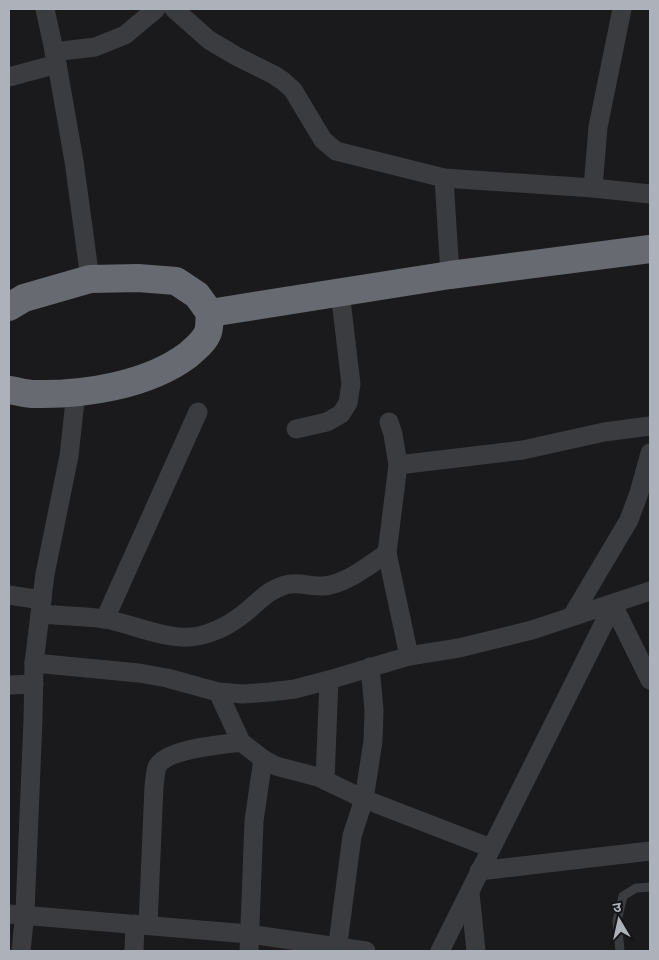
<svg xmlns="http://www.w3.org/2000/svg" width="659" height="960" viewBox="0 0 659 960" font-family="Helvetica,'Noto Sans Devanagari',sans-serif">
<rect width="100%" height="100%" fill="#1a1a1c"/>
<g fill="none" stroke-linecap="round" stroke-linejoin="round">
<!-- lane -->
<polyline stroke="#3b3c40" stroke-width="9" points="620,951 617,921 623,896 636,888 650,887"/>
<!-- street -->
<g stroke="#3b3c40" stroke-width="19">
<polyline points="174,9 209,40 236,56 274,75 283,81 293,90 323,140 336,151 444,178 593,188 650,194"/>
<polyline points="54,52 95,47 125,35 156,9"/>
<polyline points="57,64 74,161 90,279"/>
<polyline points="9,77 57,64 45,9"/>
<polyline points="444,178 450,275"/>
<polyline points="593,188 598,127 622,9"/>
<polyline points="389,422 393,434 398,465 387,553 409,656"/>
<polyline points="296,429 327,422 341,414 348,403 351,384 340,292"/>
<polyline points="398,465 523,450 604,432 650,426"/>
<polyline points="9,595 42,600"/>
<polyline points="613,605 650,680"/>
<path d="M40,614C61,616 83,616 105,619C138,625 175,646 209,633C221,629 232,623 242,615C260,602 262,593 285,585C298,581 310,587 323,586C344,585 370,565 387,553"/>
<polyline points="572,616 629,520 639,493 650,453"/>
<polyline points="105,619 198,412"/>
<polyline points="34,663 139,673 167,678 218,692 243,694 270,692 295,689 329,680 409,656 459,648 532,630 650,591"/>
<polyline points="9,685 34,684"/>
<polyline points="218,692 241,742 263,759 276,766 318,777 364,799 491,848"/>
<polyline points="325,780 329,680"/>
<polyline points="479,871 650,851"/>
<polyline points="470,893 476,951"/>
<polyline points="9,914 249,934 366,951"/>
<path d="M148,925L154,786C155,781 155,773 157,767C166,748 221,745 241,742"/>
<polyline points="21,951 25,912 33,720 34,663 45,574 69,456 76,392"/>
<polyline points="134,951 135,924"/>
<polyline points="249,951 254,821 263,759"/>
<polyline points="337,951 352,836 364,799 373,741 374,710 370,667"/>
<polyline points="440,951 613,605"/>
</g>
<!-- highway -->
<g stroke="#676b71" stroke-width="28">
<path d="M9,307L24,298L90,279L138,278L176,281L197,295L210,313C209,319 210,326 208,332C205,341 195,349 188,355C148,385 85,395 35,394C26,394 17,391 9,390"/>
<polyline points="210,313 450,275 650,249"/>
</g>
</g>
<!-- border -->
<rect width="659" height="960" fill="none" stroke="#adb2ba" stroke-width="20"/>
<!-- north arrow -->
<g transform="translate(619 920) rotate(351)" stroke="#151517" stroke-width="4" paint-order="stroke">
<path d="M0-4L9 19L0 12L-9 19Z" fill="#adb2ba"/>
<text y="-8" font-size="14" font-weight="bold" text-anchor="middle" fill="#adb2ba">उ</text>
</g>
</svg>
